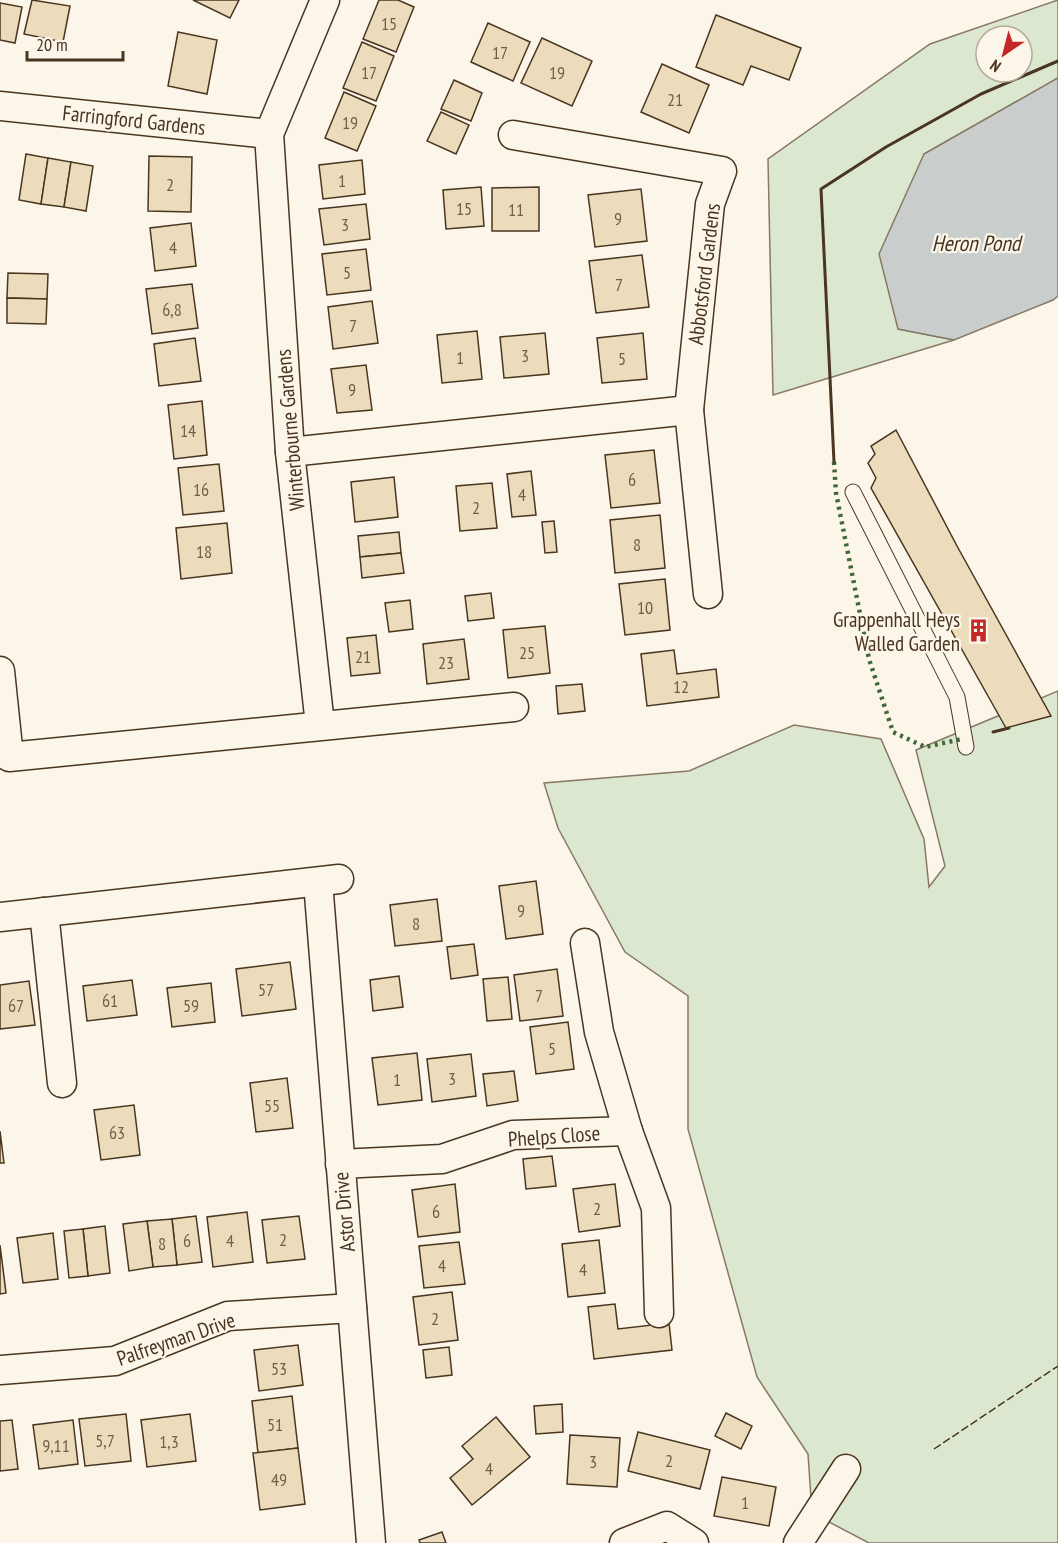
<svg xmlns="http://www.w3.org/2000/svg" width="1058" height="1543" viewBox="0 0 1058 1543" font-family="'PT Sans Narrow',sans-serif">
<rect width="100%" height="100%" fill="#fbf6e9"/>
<!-- green -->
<g fill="#dce7d0" stroke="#887966" stroke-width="1.5" fill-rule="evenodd">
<path d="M1058,0V78L924,154L898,329L954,340L773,395L768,159L930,44ZM986,36H1022V72H986Z"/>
<polygon points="1058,691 1058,1543 869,1543 812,1513 808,1454 757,1377 688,1129 688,996 625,952 558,828 544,783 689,771 794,725 881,739 924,839 929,887 945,866 916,750"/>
</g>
<!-- water -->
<polygon fill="#c9cecd" stroke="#887966" stroke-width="1.5" points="1058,78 1058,296 1053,300 954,340 898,329 879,254 924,154"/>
<!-- building -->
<g fill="#ecdcbc" stroke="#4a3520" stroke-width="1.5">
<polygon points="32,0 70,6 63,42 24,34"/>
<polygon points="193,0 239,0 230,18"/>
<polygon points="379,0 398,0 414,7 396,52 363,39"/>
<polygon points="0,3 22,7 15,43 0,40"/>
<polygon points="716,15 801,48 789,80 751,66 743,85 696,67"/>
<polygon points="488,23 530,42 513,81 471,62"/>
<polygon points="178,32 217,40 207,94 168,86"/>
<polygon points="542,38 592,61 572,106 521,83"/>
<polygon points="362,42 394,56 376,101 343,88"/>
<polygon points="662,64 709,85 689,133 641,112"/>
<polygon points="454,80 482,93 471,121 441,109"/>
<polygon points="344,92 376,106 357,151 325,138"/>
<polygon points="441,112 469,125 456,154 427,141"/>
<polygon points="26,154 48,158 41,204 19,200"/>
<polygon points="149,156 192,157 191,212 148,211"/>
<polygon points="48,158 71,162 64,207 41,204"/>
<polygon points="362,160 365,194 323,199 319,165"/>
<polygon points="71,162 93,166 86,211 64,207"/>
<polygon points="481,187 484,226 446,229 443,190"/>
<polygon points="539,187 539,231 492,231 492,188"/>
<polygon points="641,189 647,241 595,247 588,195"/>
<polygon points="366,204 370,239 324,245 319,209"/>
<polygon points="191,223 196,266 155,271 150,228"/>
<polygon points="366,249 371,290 327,295 322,254"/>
<polygon points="642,255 649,307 596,313 589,261"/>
<polygon points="8,273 48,274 47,299 7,298"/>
<polygon points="192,284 198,328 152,334 146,289"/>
<polygon points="7,298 47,299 46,324 7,323"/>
<polygon points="372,301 378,343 333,349 328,307"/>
<polygon points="477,331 482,379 442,383 437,335"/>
<polygon points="545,333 549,374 504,378 500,337"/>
<polygon points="643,333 647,379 602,383 597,338"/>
<polygon points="195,338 201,381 159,386 154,344"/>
<polygon points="366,365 372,410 337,413 331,369"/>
<polygon points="202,401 207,455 174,459 168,405"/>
<polygon points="896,430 957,546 1051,716 1006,728 871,488 876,478 868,463 875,454 871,446"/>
<polygon points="654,450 660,503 611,508 605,455"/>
<polygon points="219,464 224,511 183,515 178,468"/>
<polygon points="531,471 536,515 512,517 507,474"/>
<polygon points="394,477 398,517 355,522 351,482"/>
<polygon points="492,483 497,528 460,531 456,486"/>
<polygon points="660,515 665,568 615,573 610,520"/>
<polygon points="554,521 557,552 545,553 542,522"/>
<polygon points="227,523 232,573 181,579 176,528"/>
<polygon points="399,532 401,553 360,557 358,536"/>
<polygon points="401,553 404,573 362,578 360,557"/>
<polygon points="665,579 670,630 625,635 619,584"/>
<polygon points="491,593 494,618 468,621 465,596"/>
<polygon points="410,600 413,629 389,632 385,603"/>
<polygon points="545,626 550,673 508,678 503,630"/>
<polygon points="376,635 380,673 351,676 347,638"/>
<polygon points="464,639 469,679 427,684 423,644"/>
<polygon points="674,650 677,674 716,669 719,697 647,706 641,654"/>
<polygon points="582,684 585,711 558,714 556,686"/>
<polygon points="536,881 543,934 506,939 499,886"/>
<polygon points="437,899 442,941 395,946 390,905"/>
<polygon points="474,944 478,975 451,979 447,947"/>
<polygon points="290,962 296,1009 242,1016 236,969"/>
<polygon points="557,969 563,1016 520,1021 514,975"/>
<polygon points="399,976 403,1007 373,1011 370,980"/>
<polygon points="508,977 512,1019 487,1021 483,979"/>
<polygon points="132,980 137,1015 87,1021 83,986"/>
<polygon points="29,981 35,1025 0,1029 0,985"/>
<polygon points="211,983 215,1022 172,1027 167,988"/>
<polygon points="568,1022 574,1069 536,1074 530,1027"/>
<polygon points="417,1053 422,1100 378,1105 372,1058"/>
<polygon points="471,1054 476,1096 432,1102 427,1059"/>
<polygon points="514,1071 518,1101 487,1106 483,1074"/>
<polygon points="287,1078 293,1128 256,1132 250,1083"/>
<polygon points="134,1105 140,1155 101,1160 94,1110"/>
<polygon points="0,1131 4,1163 0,1163"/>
<polygon points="552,1156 556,1186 526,1189 523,1159"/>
<polygon points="455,1184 460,1232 418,1237 412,1190"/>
<polygon points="615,1184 620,1226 579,1232 573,1189"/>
<polygon points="247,1212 253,1262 213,1267 207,1217"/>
<polygon points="196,1216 202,1262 177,1265 172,1219"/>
<polygon points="299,1216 305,1259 267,1263 262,1220"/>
<polygon points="172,1219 177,1265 153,1267 147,1221"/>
<polygon points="147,1221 153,1267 129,1271 123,1224"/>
<polygon points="105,1226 110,1273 88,1276 83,1229"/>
<polygon points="83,1229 88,1276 69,1278 64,1231"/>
<polygon points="53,1233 58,1279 23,1283 17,1238"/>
<polygon points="599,1240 605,1293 568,1297 562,1244"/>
<polygon points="459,1242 465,1284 424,1288 419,1246"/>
<polygon points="0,1245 6,1293 0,1294"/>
<polygon points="452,1292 458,1340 419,1345 413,1297"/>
<polygon points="615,1304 618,1329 669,1323 672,1350 594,1359 588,1307"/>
<polygon points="298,1345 303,1385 259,1391 254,1350"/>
<polygon points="449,1347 452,1375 426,1378 423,1350"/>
<polygon points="292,1396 298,1448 258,1453 252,1401"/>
<polygon points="562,1404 563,1432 536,1434 534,1406"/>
<polygon points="726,1413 752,1426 741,1449 715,1436"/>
<polygon points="126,1414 131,1461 85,1466 79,1419"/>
<polygon points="190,1414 196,1461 147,1467 141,1420"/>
<polygon points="496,1417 530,1457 472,1505 450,1478 473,1459 462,1446"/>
<polygon points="12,1420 18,1469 0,1471 0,1421"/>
<polygon points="73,1420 78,1464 39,1469 33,1425"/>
<polygon points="638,1432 710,1450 700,1489 628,1471"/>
<polygon points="570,1435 620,1438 617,1487 567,1484"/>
<polygon points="298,1448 305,1504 260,1510 253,1453"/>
<polygon points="722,1477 776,1487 769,1526 714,1516"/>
<polygon points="442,1532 446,1543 420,1543 419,1540"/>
</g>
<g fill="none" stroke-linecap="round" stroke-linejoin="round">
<defs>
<polyline id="lane" points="853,492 957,697 966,747"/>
<g id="street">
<polyline points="0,106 269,134"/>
<polyline points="513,135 722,171 710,204 689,410 708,594"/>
<polyline points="290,452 689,410"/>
<polyline points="0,671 9,757 514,707"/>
<polyline points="320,725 290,452 269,134 325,0"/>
<polyline points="318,882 371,1543"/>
<polyline points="44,912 62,1083"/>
<polyline points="0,917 339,879"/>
<polyline points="585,943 599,1032 628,1131 656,1208 659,1313"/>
<polyline points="340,1164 442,1159 513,1135 628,1131"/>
<polyline points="0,1370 115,1361 228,1316 352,1308"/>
<polyline points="624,1543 667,1526 694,1543"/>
<polyline points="798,1543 846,1469"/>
</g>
</defs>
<!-- lane casing -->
<use href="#lane" stroke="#4a3520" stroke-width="17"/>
<!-- street casing -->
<use href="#street" stroke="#4a3520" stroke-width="31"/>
<!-- lane -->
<use href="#lane" stroke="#fbf6e9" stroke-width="15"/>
<!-- street -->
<use href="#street" stroke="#fbf6e9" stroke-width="28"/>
<!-- hedge -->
<polyline stroke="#436837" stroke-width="4.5" stroke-dasharray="3 4.5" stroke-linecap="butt" points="834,462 836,493 869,659 893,732 925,747 962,739"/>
<!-- fence -->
<polyline stroke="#4a3520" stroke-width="1.5" stroke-dasharray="8 3" stroke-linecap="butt" points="934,1449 1058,1366"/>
<!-- wall -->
<g stroke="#4a3520" stroke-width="3">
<polyline points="834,462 821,189 886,147 981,94 1058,61"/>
<polyline points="993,732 1009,728"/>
</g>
</g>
<!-- icons -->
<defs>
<symbol id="building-bare" viewBox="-9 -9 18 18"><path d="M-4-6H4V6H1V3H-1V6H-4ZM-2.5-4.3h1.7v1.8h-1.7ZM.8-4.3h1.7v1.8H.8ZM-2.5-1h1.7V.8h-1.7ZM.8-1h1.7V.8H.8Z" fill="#c62828" stroke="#fbf6e9" stroke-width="2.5" paint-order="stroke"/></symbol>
</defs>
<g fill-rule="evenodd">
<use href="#building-bare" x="962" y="614" width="33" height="33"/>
</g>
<g text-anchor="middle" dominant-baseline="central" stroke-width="4.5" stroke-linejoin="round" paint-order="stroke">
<!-- number labels -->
<g font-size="18" fill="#725f47">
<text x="389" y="23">15</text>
<text x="500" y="52">17</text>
<text x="369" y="72">17</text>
<text x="557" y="72">19</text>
<text x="675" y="99">21</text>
<text x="350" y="122">19</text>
<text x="342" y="180">1</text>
<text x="170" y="184">2</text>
<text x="464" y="208">15</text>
<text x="516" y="209">11</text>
<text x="618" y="218">9</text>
<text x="345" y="224">3</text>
<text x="173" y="247">4</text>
<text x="347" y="272">5</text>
<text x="619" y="284">7</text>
<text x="172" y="309">6,8</text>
<text x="353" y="325">7</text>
<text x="525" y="355">3</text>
<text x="460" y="357">1</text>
<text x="622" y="358">5</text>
<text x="352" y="389">9</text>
<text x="188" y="430">14</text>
<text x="632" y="479">6</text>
<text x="201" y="489">16</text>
<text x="522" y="494">4</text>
<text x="476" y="507">2</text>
<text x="637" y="544">8</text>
<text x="204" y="551">18</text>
<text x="645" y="607">10</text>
<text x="527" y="652">25</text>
<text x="363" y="656">21</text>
<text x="446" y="662">23</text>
<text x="681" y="686">12</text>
<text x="521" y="910">9</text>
<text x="416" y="923">8</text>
<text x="266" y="989">57</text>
<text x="539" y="995">7</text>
<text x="110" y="1000">61</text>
<text x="16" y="1005">67</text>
<text x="191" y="1005">59</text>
<text x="552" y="1048">5</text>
<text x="452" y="1078">3</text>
<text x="397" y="1079">1</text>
<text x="272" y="1105">55</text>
<text x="117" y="1132">63</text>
<text x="597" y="1208">2</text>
<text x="436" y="1211">6</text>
<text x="283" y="1239">2</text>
<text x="187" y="1240">6</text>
<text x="230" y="1240">4</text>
<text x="162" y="1243">8</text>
<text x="442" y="1265">4</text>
<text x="583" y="1269">4</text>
<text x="435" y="1318">2</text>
<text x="279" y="1368">53</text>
<text x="275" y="1424">51</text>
<text x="105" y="1440">5,7</text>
<text x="169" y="1441">1,3</text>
<text x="56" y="1445">9,11</text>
<text x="669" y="1460">2</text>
<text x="593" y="1461">3</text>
<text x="489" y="1468">4</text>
<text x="279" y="1479">49</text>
<text x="745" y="1502">1</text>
</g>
<!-- street labels -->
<g font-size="21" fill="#4a3520" stroke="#fbf6e9">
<text transform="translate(134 120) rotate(6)">Farringford Gardens</text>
<text transform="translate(704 274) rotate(-83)">Abbotsford Gardens</text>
<text transform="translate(290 430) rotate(-95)">Winterbourne Gardens</text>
<text transform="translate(554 1136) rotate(-4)">Phelps Close</text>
<text transform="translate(344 1212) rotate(-95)">Astor Drive</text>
<text transform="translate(176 1339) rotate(-19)">Palfreyman Drive</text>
</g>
<!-- poi labels -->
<g font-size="21" fill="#4a3520" stroke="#fbf6e9" text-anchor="end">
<text x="960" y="619">Grappenhall Heys<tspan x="960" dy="24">Walled Garden</tspan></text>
</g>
<!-- water labels -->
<g font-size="22" font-style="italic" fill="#4a3520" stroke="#fbf6e9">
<text x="976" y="243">Heron Pond</text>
</g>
</g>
<!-- north arrow -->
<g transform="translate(1004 54) rotate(215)"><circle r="28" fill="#fbf6e9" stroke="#b4a999" stroke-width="1.5"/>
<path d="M0-4.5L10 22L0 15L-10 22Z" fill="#c62828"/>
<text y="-9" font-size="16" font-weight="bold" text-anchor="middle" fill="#4a3520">N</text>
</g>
<!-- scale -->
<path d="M27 51v9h96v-9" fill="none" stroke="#4a3520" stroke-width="3"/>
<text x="36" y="51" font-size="18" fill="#4a3520" stroke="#fbf6e9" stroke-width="4.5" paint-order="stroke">20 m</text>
</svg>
